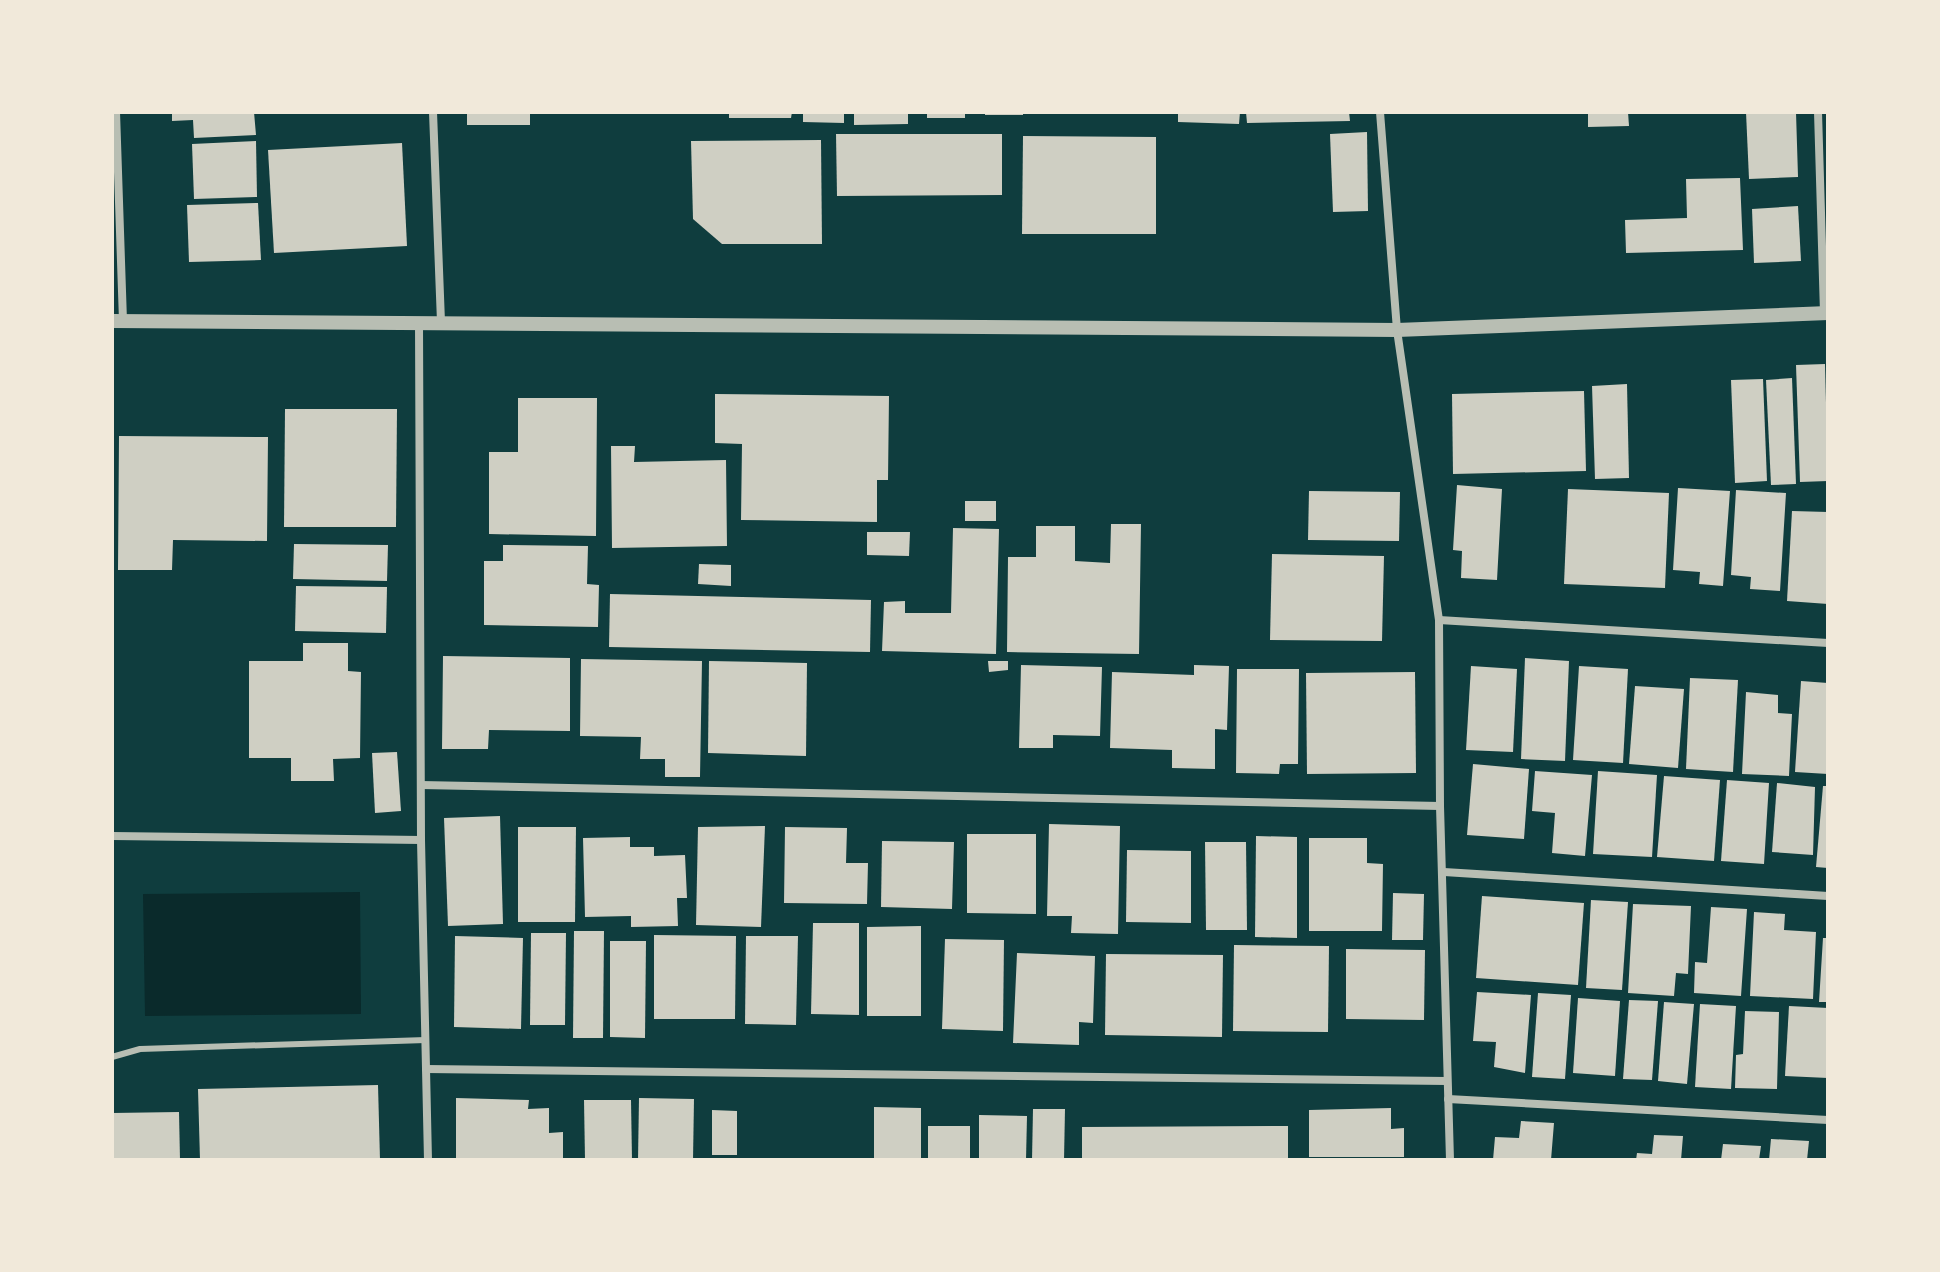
<svg xmlns="http://www.w3.org/2000/svg" width="1940" height="1272" viewBox="0 0 1940 1272" font-family="Quicksand,sans-serif">
<rect width="100%" height="100%" fill="#0f3d3e"/>
<!-- water -->
<polygon fill="#0a2a2b" points="360,892 361,1014 145,1016 143,894"/>
<!-- building -->
<g fill="#cfcfc3">
<polygon points="172,112 254,112 256,135 194,138 193,120 172,121"/>
<rect x="467" y="112" width="63" height="13"/>
<polygon points="729,112 792,112 791,118 729,118"/>
<polygon points="803,112 844,112 844,123 803,122"/>
<polygon points="854,112 908,112 908,124 854,125"/>
<rect x="927" y="112" width="38" height="6"/>
<rect x="985" y="112" width="38" height="3"/>
<polygon points="1178,112 1240,112 1239,124 1178,122"/>
<polygon points="1246,112 1349,112 1350,121 1247,123"/>
<polygon points="1588,112 1628,112 1629,126 1588,127"/>
<polygon points="1746,112 1796,112 1798,177 1749,179"/>
<polygon points="1367,132 1368,211 1333,212 1330,134"/>
<polygon points="836,134 1002,134 1002,195 837,196"/>
<polygon points="1023,136 1156,137 1156,234 1022,234"/>
<polygon points="821,140 822,244 722,244 693,219 691,141"/>
<polygon points="256,141 257,197 194,199 192,144"/>
<polygon points="402,143 407,246 274,253 268,150"/>
<polygon points="1740,178 1743,250 1626,253 1625,220 1687,218 1686,179"/>
<polygon points="258,203 261,260 189,262 187,205"/>
<polygon points="1798,206 1801,261 1754,263 1752,209"/>
<polygon points="1825,364 1828,481 1800,482 1796,365"/>
<polygon points="1792,378 1796,484 1771,485 1766,380"/>
<polygon points="1763,379 1767,481 1735,483 1731,380"/>
<polygon points="1627,384 1629,478 1595,479 1592,386"/>
<polygon points="1584,391 1586,471 1453,474 1452,394"/>
<polygon points="715,394 889,396 888,480 877,480 877,522 741,520 742,444 715,443"/>
<polygon points="518,398 597,398 596,536 489,534 489,452 518,452"/>
<polygon points="285,409 397,409 396,527 284,527"/>
<polygon points="119,436 268,437 267,541 173,540 172,570 118,570"/>
<polygon points="611,446 635,446 634,462 726,460 727,546 612,548"/>
<polygon points="1457,485 1502,489 1497,580 1461,578 1462,551 1453,550"/>
<polygon points="1678,488 1730,491 1723,586 1699,584 1700,572 1673,570"/>
<polygon points="1568,489 1669,493 1665,588 1564,584"/>
<polygon points="1736,490 1786,493 1780,591 1750,589 1751,577 1731,575"/>
<polygon points="1309,491 1400,492 1399,541 1308,540"/>
<rect x="965" y="501" width="31" height="20"/>
<polygon points="1792,511 1828,512 1828,604 1787,601"/>
<polygon points="1111,524 1141,524 1139,654 1007,652 1008,557 1036,557 1036,526 1075,526 1075,561 1110,563"/>
<polygon points="953,528 999,529 996,654 882,651 884,602 905,601 905,613 951,613"/>
<polygon points="867,532 910,532 909,556 867,555"/>
<polygon points="294,544 388,545 387,581 293,579"/>
<polygon points="503,545 588,546 587,584 599,585 598,627 484,625 484,561 503,561"/>
<polygon points="1272,554 1384,556 1382,641 1270,640"/>
<polygon points="699,564 731,565 731,586 698,584"/>
<polygon points="296,586 387,587 386,633 295,631"/>
<polygon points="610,594 871,600 870,652 609,647"/>
<polygon points="303,643 348,643 348,671 361,672 360,758 333,759 334,781 291,781 291,758 249,758 249,661 303,661"/>
<polygon points="443,656 570,658 570,731 489,730 488,749 442,749"/>
<polygon points="1525,658 1569,661 1565,761 1521,759"/>
<polygon points="581,659 702,661 700,777 665,777 665,759 640,759 641,737 580,736"/>
<polygon points="709,661 807,663 806,756 708,753"/>
<polygon points="988,661 1008,661 1008,670 989,672"/>
<polygon points="1021,665 1102,667 1100,736 1053,735 1053,748 1019,748"/>
<polygon points="1194,665 1229,666 1227,730 1215,729 1215,769 1172,768 1172,750 1110,748 1112,672 1194,675"/>
<polygon points="1471,666 1517,669 1513,752 1466,750"/>
<polygon points="1579,666 1628,669 1623,763 1573,760"/>
<polygon points="1237,669 1299,669 1298,764 1280,764 1279,774 1236,773"/>
<polygon points="1415,672 1416,773 1307,774 1306,673"/>
<polygon points="1690,678 1738,680 1733,772 1686,769"/>
<polygon points="1801,681 1828,683 1828,774 1795,772"/>
<polygon points="1635,686 1684,689 1678,768 1629,764"/>
<polygon points="1746,692 1778,695 1778,713 1792,714 1789,776 1742,774"/>
<polygon points="397,752 401,811 375,813 372,753"/>
<polygon points="1473,764 1529,769 1524,839 1467,835"/>
<polygon points="1535,771 1592,775 1585,856 1552,853 1555,813 1532,811"/>
<polygon points="1598,771 1657,775 1652,857 1593,854"/>
<polygon points="1664,776 1720,780 1714,861 1657,857"/>
<polygon points="1727,780 1769,783 1764,864 1721,861"/>
<polygon points="1777,783 1815,787 1813,855 1772,852"/>
<polygon points="1823,786 1828,786 1828,868 1816,867"/>
<polygon points="500,816 503,924 448,926 444,818"/>
<polygon points="1049,824 1120,826 1118,934 1071,933 1072,916 1047,916"/>
<polygon points="765,826 761,927 696,925 698,827"/>
<polygon points="518,827 576,827 575,922 518,922"/>
<polygon points="785,827 847,828 846,863 868,863 867,904 784,903"/>
<polygon points="967,834 1036,834 1036,914 967,913"/>
<polygon points="1256,836 1297,837 1297,938 1255,937"/>
<polygon points="630,837 630,847 654,847 654,856 685,855 687,898 677,898 678,926 631,927 631,916 585,917 583,838"/>
<polygon points="1309,838 1367,838 1367,863 1383,864 1382,931 1309,931"/>
<polygon points="882,841 954,842 952,909 881,907"/>
<polygon points="1205,842 1246,842 1247,930 1206,930"/>
<polygon points="1127,850 1191,851 1191,923 1126,922"/>
<polygon points="1393,893 1424,894 1423,940 1392,940"/>
<polygon points="1482,896 1584,903 1578,985 1476,978"/>
<polygon points="1591,900 1628,902 1622,990 1586,988"/>
<polygon points="1633,904 1691,906 1688,974 1676,973 1674,996 1628,993"/>
<polygon points="1711,907 1747,909 1741,996 1694,993 1695,962 1707,963"/>
<polygon points="1754,912 1785,914 1784,930 1816,932 1813,999 1750,996"/>
<polygon points="813,923 859,923 859,1015 811,1014"/>
<polygon points="921,926 921,1016 867,1016 867,927"/>
<polygon points="574,931 604,931 603,1038 573,1038"/>
<polygon points="531,933 566,933 565,1025 530,1025"/>
<polygon points="654,935 736,936 735,1019 654,1019"/>
<polygon points="455,936 523,938 521,1029 454,1027"/>
<polygon points="746,936 798,936 796,1025 745,1024"/>
<polygon points="1823,938 1828,938 1828,1002 1819,1002"/>
<polygon points="945,939 1004,940 1003,1031 942,1029"/>
<polygon points="610,941 646,941 645,1038 610,1037"/>
<polygon points="1234,945 1329,946 1328,1032 1233,1031"/>
<polygon points="1346,949 1425,950 1424,1020 1346,1019"/>
<polygon points="1017,953 1095,956 1093,1023 1079,1022 1079,1045 1013,1043"/>
<polygon points="1106,954 1223,955 1222,1037 1105,1035"/>
<polygon points="1477,992 1531,995 1525,1073 1494,1067 1496,1042 1473,1041"/>
<polygon points="1538,993 1571,995 1565,1079 1532,1077"/>
<polygon points="1578,998 1620,1001 1615,1076 1573,1073"/>
<polygon points="1629,1000 1658,1001 1652,1080 1623,1079"/>
<polygon points="1664,1002 1694,1004 1687,1084 1658,1081"/>
<polygon points="1700,1004 1736,1006 1731,1089 1695,1087"/>
<polygon points="1789,1006 1828,1008 1828,1078 1785,1076"/>
<polygon points="1745,1011 1779,1012 1777,1089 1735,1088 1736,1055 1743,1054"/>
<polygon points="378,1085 380,1160 200,1160 198,1089"/>
<polygon points="456,1098 529,1100 528,1109 549,1108 549,1133 563,1132 563,1160 456,1160"/>
<polygon points="639,1098 694,1099 693,1160 638,1160"/>
<polygon points="584,1100 631,1100 632,1160 585,1160"/>
<polygon points="874,1107 921,1108 921,1160 874,1160"/>
<polygon points="1391,1108 1391,1129 1404,1128 1404,1157 1309,1157 1309,1110"/>
<polygon points="1033,1109 1065,1109 1064,1160 1032,1160"/>
<polygon points="712,1110 737,1111 737,1155 712,1155"/>
<polygon points="179,1112 180,1160 112,1160 112,1113"/>
<polygon points="979,1115 1027,1116 1026,1160 979,1160"/>
<polygon points="1521,1121 1554,1123 1551,1160 1493,1160 1495,1137 1519,1138"/>
<rect x="928" y="1126" width="42" height="34"/>
<polygon points="1288,1126 1288,1160 1082,1159 1082,1127"/>
<polygon points="1654,1135 1683,1136 1681,1160 1636,1160 1637,1153 1652,1154"/>
<polygon points="1771,1139 1809,1141 1807,1160 1769,1160"/>
<polygon points="1723,1144 1761,1146 1759,1160 1721,1160"/>
</g>
<g fill="none" stroke-linecap="round" stroke-linejoin="round">
<!-- service -->
<polyline stroke="#b8beb3" stroke-width="6" points="112,1057 140,1049 426,1040"/>
<!-- minor -->
<g stroke="#b8beb3" stroke-width="8">
<polyline points="116,112 123,321"/>
<polyline points="433,112 441,322"/>
<polyline points="1380,112 1397,330 1439,620 1440,806 1450,1160"/>
<polyline points="1818,112 1824,313"/>
<polyline points="419,323 421,840 428,1160"/>
<polyline points="1439,620 1828,643"/>
<polyline points="421,785 1440,806"/>
<polyline points="112,836 421,840"/>
<polyline points="1444,872 1828,896"/>
<polyline points="426,1069 1447,1081"/>
<polyline points="1448,1099 1828,1120"/>
</g>
<!-- tertiary -->
<polyline stroke="#b8beb3" stroke-width="14" points="112,321 1397,330 1828,313"/>
</g>
<!-- border -->
<rect width="1940" height="1272" fill="none" stroke="#f1e9da" stroke-width="228"/>
</svg>
